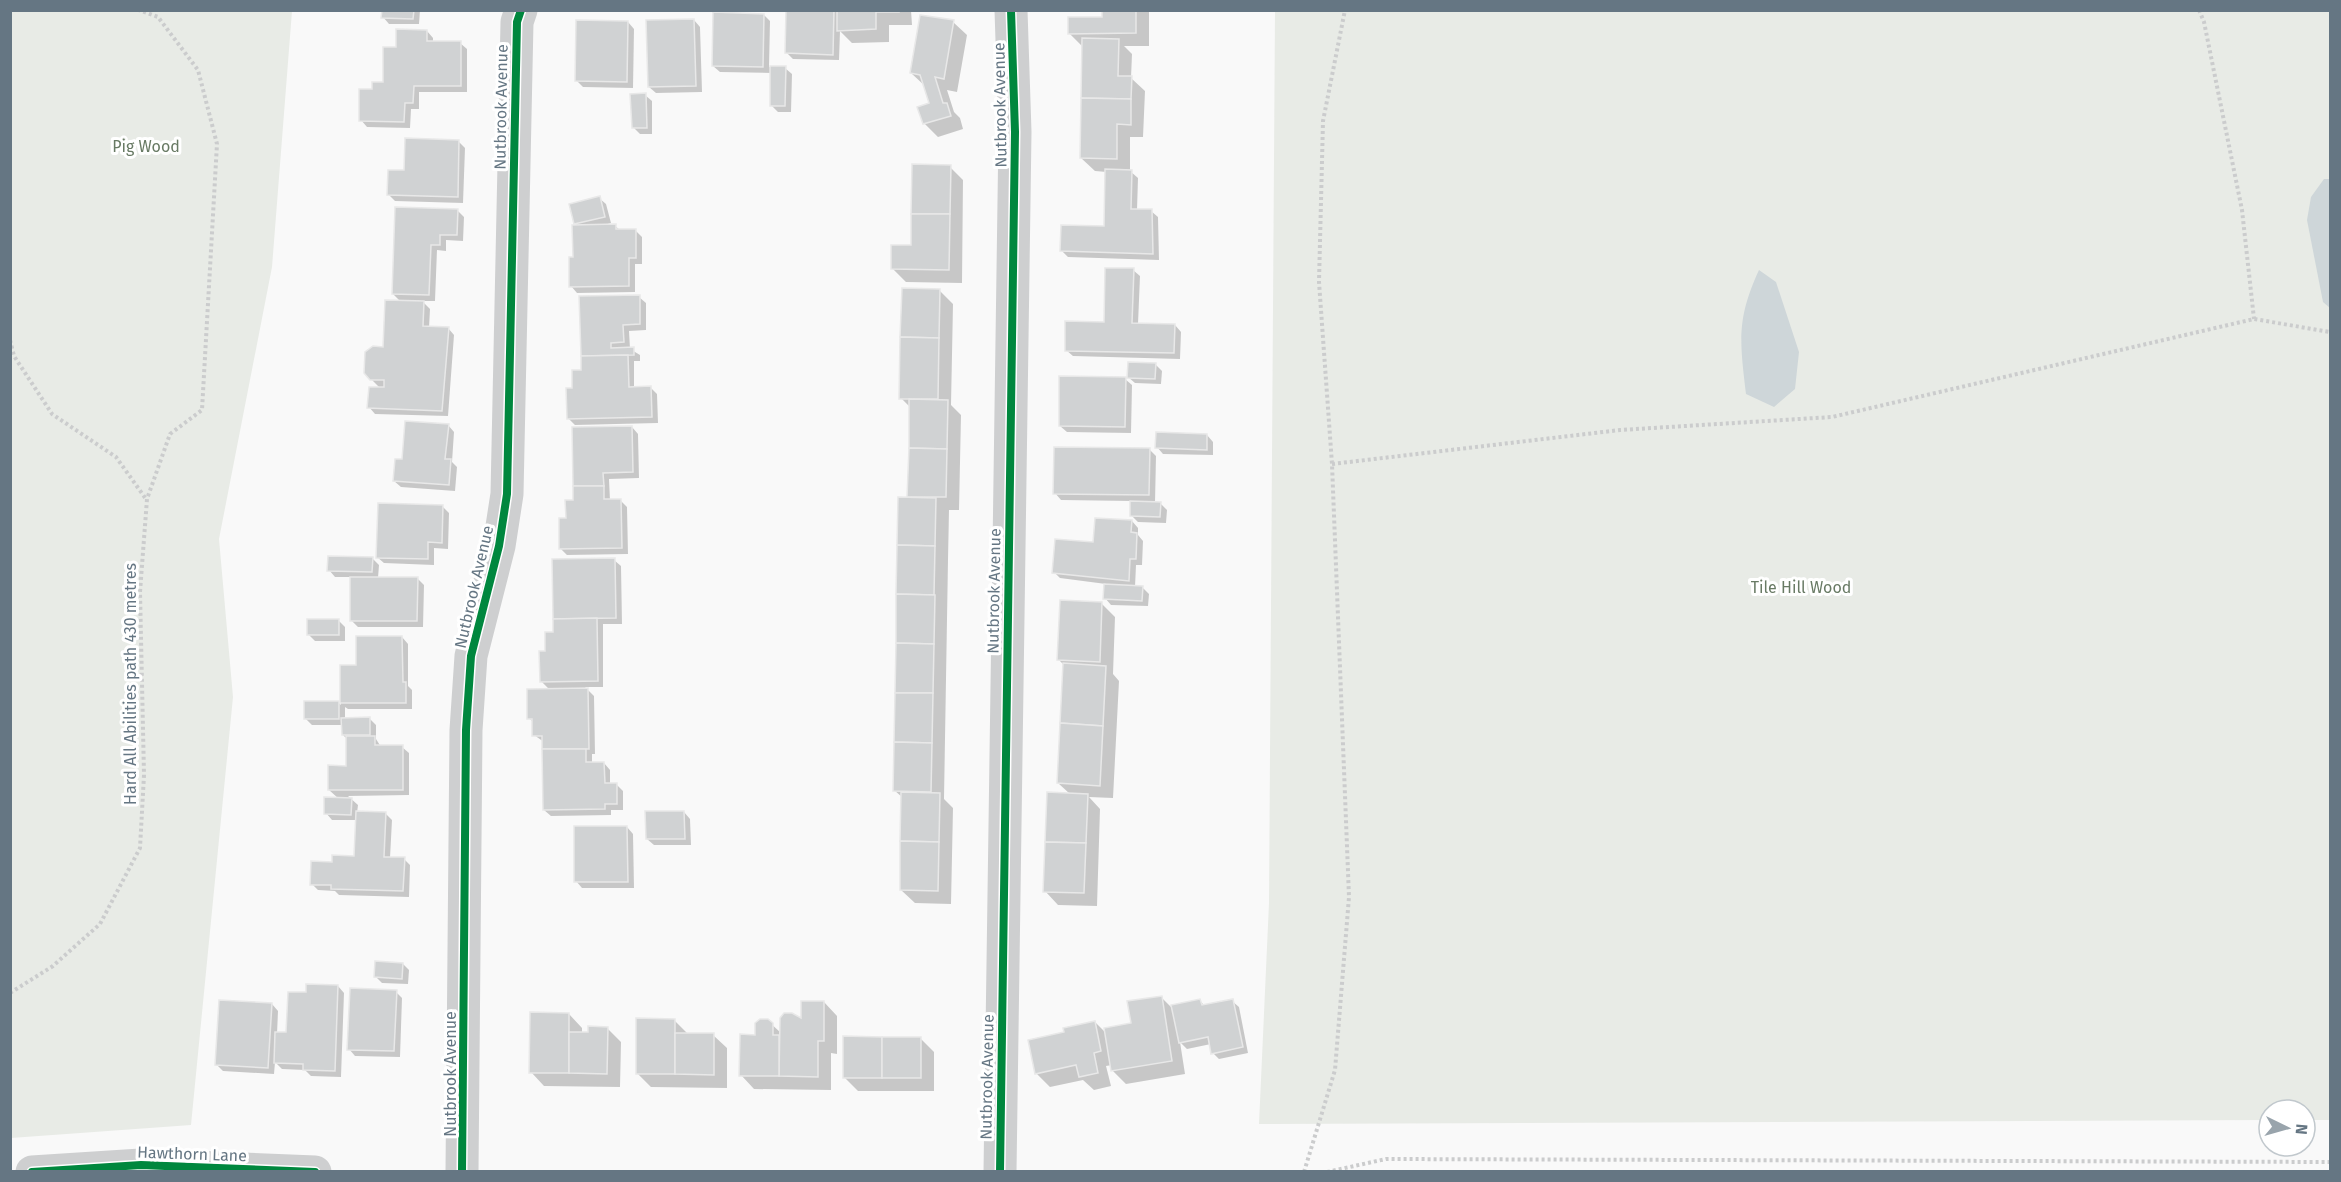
<svg xmlns="http://www.w3.org/2000/svg" width="2341" height="1182" viewBox="0 0 2341 1182" font-family="'Fira Sans',sans-serif">
<rect width="100%" height="100%" fill="#f9f9f9"/>
<!-- green -->
<g fill="#e8ebe6">
<polygon points="11,10 292,11 272,267 219,539 233,697 191,1125 11,1138"/>
<polygon points="1275,11 2330,11 2330,1120 2305,1120 2305,1110 2269,1110 2269,1120 1259,1124 1269,903"/>
</g>
<!-- water -->
<g fill="#ced6d9">
<polygon points="2324,179 2330,179 2330,308 2323,302 2307,220 2311,197"/>
<path d="M1759,270L1776,282L1799,352L1795,389L1774,407L1746,394C1740,342 1736,320 1759,270Z"/>
</g>
<!-- shadow -->
<g fill="#0003">
<polygon points="383,10 420,10 419,24 389,24 383,17"/>
<polygon points="787,10 911,10 912,25 889,25 889,42 852,43 840,31 839,60 793,59 786,52"/>
<polygon points="1103,10 1149,10 1149,46 1124,46 1132,54 1131,78 1145,91 1143,137 1130,137 1130,171 1138,178 1137,210 1151,211 1158,217 1159,260 1068,257 1062,251 1105,227 1107,172 1095,171 1081,158 1083,47 1069,33 1103,19"/>
<polygon points="764,15 770,21 769,67 785,68 792,74 791,112 778,112 771,105 772,73 720,72 713,66"/>
<polygon points="694,20 700,27 702,92 656,93 649,87"/>
<polygon points="628,22 634,29 633,88 583,87 576,80"/>
<polygon points="953,22 967,35 957,92 947,90 954,112 960,118 963,129 938,137 924,123 931,104 925,86 911,73"/>
<polygon points="427,31 433,38 433,42 460,43 467,49 467,92 419,92 419,109 411,109 410,128 367,127 361,120 373,90 384,83 397,49"/>
<polygon points="645,95 652,101 652,134 640,134 633,127"/>
<polygon points="458,141 465,148 463,203 395,201 389,195 405,172"/>
<polygon points="950,167 963,180 962,283 906,282 892,268 912,247"/>
<polygon points="599,198 606,204 611,223 604,225 615,226 620,230 635,230 642,237 642,264 635,264 635,292 577,293 571,286 578,226 576,224"/>
<polygon points="457,210 464,217 463,241 446,240 446,251 437,250 435,301 422,301 430,309 429,328 448,328 454,335 448,416 375,414 369,407 381,389 365,373 384,348 401,302 393,294"/>
<polygon points="1133,270 1140,276 1138,324 1175,325 1181,332 1180,359 1073,356 1066,350 1105,324"/>
<polygon points="939,290 953,304 951,405 961,415 959,510 949,510 948,560 944,799 953,808 951,904 915,903 901,890 903,798 894,790 910,448 911,408 901,398"/>
<polygon points="639,297 646,303 646,330 629,331 630,349 640,355 640,361 634,361 634,388 651,388 657,394 658,423 575,425 568,418 574,389 582,371"/>
<polygon points="1156,365 1162,371 1161,384 1135,383 1128,377"/>
<polygon points="1125,379 1132,385 1131,433 1067,432 1060,426"/>
<polygon points="448,425 454,432 452,462 457,467 455,491 401,487 394,481 404,461"/>
<polygon points="632,427 638,434 639,478 609,479 610,501 621,501 627,507 628,554 567,555 561,549 575,501"/>
<polygon points="1207,435 1213,442 1213,455 1163,454 1157,447"/>
<polygon points="1149,449 1156,456 1155,503 1160,503 1167,510 1166,523 1138,522 1131,515 1132,501 1061,500 1055,493"/>
<polygon points="443,507 449,513 448,549 434,548 434,565 384,563 377,557"/>
<polygon points="1132,521 1138,528 1138,535 1143,541 1142,565 1136,565 1135,587 1142,587 1149,594 1148,606 1111,605 1105,598 1106,584 1060,578 1054,572"/>
<polygon points="372,558 379,565 378,578 417,578 424,585 423,627 358,627 351,620 352,577 335,577 329,570"/>
<polygon points="614,560 621,566 622,624 603,624 603,687 585,687 594,696 595,754 592,754 592,763 604,763 610,770 610,785 617,785 623,791 623,810 611,810 611,815 551,816 544,810 544,742 534,735 534,723 529,718 550,690 541,681 547,652 555,634"/>
<polygon points="1101,603 1115,617 1113,674 1119,681 1113,798 1089,797 1100,809 1097,906 1058,905 1045,891 1070,794 1058,783 1064,665 1058,659"/>
<polygon points="339,621 345,627 345,641 315,641 308,634"/>
<polygon points="402,637 408,644 408,686 412,690 412,709 348,709 345,707 345,719 370,719 376,725 376,739 381,747 402,747 409,753 409,795 348,796 358,805 357,813 385,813 392,820 390,858 404,859 410,865 409,897 339,895 335,891 318,890 312,884 333,864 356,858 357,820 332,820 326,813 339,799 329,790 347,767 347,739 343,735 343,725 312,725 305,718 339,703 341,705 341,666 357,666"/>
<polygon points="684,812 690,819 691,845 654,845 647,839"/>
<polygon points="627,827 633,834 634,888 582,888 576,881"/>
<polygon points="403,964 409,970 408,984 382,983 376,977"/>
<polygon points="338,986 344,993 341,1077 311,1076 305,1070 282,1069 275,1062 274,1074 223,1071 217,1065 272,1004 278,1011 277,1034 288,1034 307,994"/>
<polygon points="396,992 402,998 400,1057 355,1056 349,1049"/>
<polygon points="1161,997 1171,1007 1200,1001 1205,1006 1232,1001 1239,1007 1248,1053 1219,1059 1213,1053 1211,1044 1187,1049 1180,1042 1185,1074 1126,1084 1112,1070 1112,1065 1106,1066 1111,1086 1094,1090 1083,1080 1050,1087 1036,1073 1065,1034 1095,1022 1107,1034 1133,1024"/>
<polygon points="824,1002 837,1016 837,1054 831,1053 831,1090 754,1089 741,1075 756,1036 767,1020 781,1033"/>
<polygon points="569,1014 582,1028 582,1033 607,1028 621,1042 620,1087 544,1086 531,1072"/>
<polygon points="674,1020 688,1034 713,1035 727,1048 727,1088 651,1087 637,1073"/>
<polygon points="920,1038 934,1052 934,1091 858,1091 844,1077"/>
</g>
<!-- building -->
<g fill="#d0d2d3" stroke="#e8e8e8" stroke-width="1.5">
<polygon points="382,10 414,10 413,19 381,18"/>
<polygon points="786,10 834,10 833,55 785,53"/>
<polygon points="837,10 899,10 899,12 876,12 876,29 837,31"/>
<polygon points="1102,10 1136,10 1136,33 1068,34 1068,17 1102,17"/>
<polygon points="713,12 764,14 763,67 712,66"/>
<polygon points="920,15 954,20 944,79 935,77 943,103 947,103 951,116 923,124 917,107 929,103 920,75 910,73"/>
<polygon points="694,19 696,86 648,87 646,20"/>
<polygon points="576,20 628,21 627,82 575,81"/>
<polygon points="396,29 427,30 427,41 461,41 461,86 414,86 413,103 405,103 404,122 359,121 359,89 372,89 372,82 383,82 383,47 396,47"/>
<polygon points="1082,38 1119,39 1118,76 1132,76 1131,99 1081,98"/>
<polygon points="770,66 786,66 785,106 770,106"/>
<polygon points="646,93 647,128 632,128 630,94"/>
<polygon points="1081,98 1131,99 1131,125 1117,124 1117,159 1080,158"/>
<polygon points="405,138 459,140 458,197 387,195 388,170 404,170"/>
<polygon points="912,164 951,165 950,214 911,214"/>
<polygon points="1105,169 1132,170 1131,209 1152,209 1153,254 1060,251 1061,225 1104,226"/>
<polygon points="600,196 605,217 574,224 569,204"/>
<polygon points="395,207 458,209 457,235 440,235 440,245 431,245 429,295 392,294"/>
<polygon points="911,214 950,214 949,270 891,269 891,245 911,245"/>
<polygon points="616,224 616,229 636,229 636,258 629,258 629,286 569,287 569,257 573,257 572,225"/>
<polygon points="1105,268 1134,268 1132,323 1175,324 1174,353 1065,351 1065,321 1104,322"/>
<polygon points="902,288 940,289 939,338 900,337"/>
<polygon points="640,295 640,324 623,325 624,342 611,343 611,348 634,347 634,355 581,356 579,296"/>
<polygon points="385,300 424,301 423,326 449,327 442,411 367,408 369,387 384,387 384,380 370,380 364,373 365,352 373,346 383,347"/>
<polygon points="900,337 939,338 938,399 899,399"/>
<polygon points="628,355 629,387 651,386 652,417 567,419 566,388 572,388 572,370 581,370 581,356"/>
<polygon points="1128,362 1156,363 1155,379 1127,378"/>
<polygon points="1059,376 1126,377 1125,427 1059,426"/>
<polygon points="909,399 948,400 947,449 909,448"/>
<polygon points="405,421 449,424 445,459 451,459 449,485 393,481 395,459 402,459"/>
<polygon points="632,426 633,472 603,473 604,486 573,486 572,427"/>
<polygon points="1156,432 1207,434 1207,450 1155,448"/>
<polygon points="1054,447 1150,448 1149,495 1053,494"/>
<polygon points="909,448 947,449 946,497 907,497"/>
<polygon points="573,486 604,486 604,499 621,499 622,548 559,549 559,518 566,518 565,500 573,500"/>
<polygon points="898,497 936,498 935,546 897,545"/>
<polygon points="1130,501 1161,502 1160,517 1130,516"/>
<polygon points="378,503 443,505 442,543 428,542 428,559 376,558"/>
<polygon points="1095,518 1132,520 1131,532 1137,533 1136,559 1130,559 1129,581 1052,573 1055,539 1093,542"/>
<polygon points="897,545 935,546 934,595 896,594"/>
<polygon points="328,556 373,557 372,572 327,571"/>
<polygon points="615,558 616,618 553,619 552,559"/>
<polygon points="350,577 418,577 417,621 350,621"/>
<polygon points="1104,584 1143,586 1142,601 1103,599"/>
<polygon points="896,594 935,595 934,644 896,643"/>
<polygon points="1060,600 1102,602 1100,662 1057,660"/>
<polygon points="597,618 598,681 540,682 539,651 545,651 545,632 553,632 553,619"/>
<rect x="307" y="619" width="32" height="16"/>
<polygon points="356,636 402,636 403,682 406,682 406,703 340,703 340,665 356,665"/>
<polygon points="896,643 934,644 933,693 895,693"/>
<polygon points="1063,663 1106,666 1103,726 1060,723"/>
<polygon points="588,688 589,749 542,749 542,736 532,736 532,719 527,719 527,689"/>
<polygon points="895,693 933,693 932,743 894,742"/>
<rect x="304" y="701" width="35" height="18"/>
<polygon points="370,717 370,735 342,735 341,718"/>
<polygon points="1060,723 1103,726 1100,786 1057,783"/>
<polygon points="346,736 375,736 375,745 403,745 403,790 328,790 328,765 346,766"/>
<polygon points="894,742 932,743 931,792 893,791"/>
<polygon points="542,749 586,749 586,762 604,762 605,783 617,783 617,804 605,804 605,809 543,810"/>
<polygon points="901,792 940,793 939,842 900,841"/>
<polygon points="1047,792 1088,794 1086,843 1045,842"/>
<polygon points="324,797 352,798 351,815 324,814"/>
<polygon points="356,811 386,812 384,857 405,857 403,891 331,889 331,885 310,885 311,861 332,862 332,855 354,856"/>
<polygon points="645,811 684,811 685,839 646,839"/>
<polygon points="574,826 627,826 628,882 574,882"/>
<polygon points="900,841 939,842 938,891 900,890"/>
<polygon points="1045,842 1086,843 1084,893 1043,892"/>
<polygon points="375,961 403,963 402,979 374,977"/>
<polygon points="306,984 338,985 335,1071 303,1070 303,1064 274,1063 275,1032 286,1032 288,992 306,992"/>
<polygon points="350,988 397,990 394,1051 347,1050"/>
<polygon points="1162,996 1172,1061 1111,1071 1104,1028 1131,1023 1127,1001"/>
<polygon points="1200,999 1202,1005 1233,999 1243,1047 1211,1054 1208,1037 1179,1043 1171,1005"/>
<polygon points="219,1000 272,1003 268,1068 215,1065"/>
<polygon points="801,1001 824,1001 824,1041 818,1041 818,1077 779,1076 780,1018 784,1013 792,1013 801,1018"/>
<polygon points="530,1012 569,1013 569,1073 529,1073"/>
<polygon points="636,1018 675,1019 675,1074 636,1074"/>
<polygon points="760,1019 768,1019 773,1023 773,1035 779,1035 779,1076 739,1076 740,1034 755,1035 755,1023"/>
<polygon points="1095,1021 1101,1051 1094,1053 1098,1073 1079,1077 1076,1065 1035,1074 1028,1040 1064,1032 1063,1028"/>
<polygon points="588,1026 608,1027 607,1074 569,1073 569,1032 588,1032"/>
<polygon points="675,1033 714,1033 714,1075 675,1074"/>
<polygon points="843,1036 882,1037 882,1078 843,1078"/>
<rect x="882" y="1037" width="39" height="41"/>
</g>
<g fill="none" stroke-linecap="round" stroke-linejoin="round">
<!-- path -->
<g stroke="#cbcccd" stroke-width="4" stroke-dasharray="3 3" stroke-linecap="butt">
<polyline points="2199,10 2204,22 2242,210 2254,319"/>
<polyline points="10,340 14,356 52,414 116,457 146,499"/>
<polyline points="1332,464 1620,430 1832,417 2254,319 2330,332"/>
<polyline points="10,993 53,966 100,924 140,848 144,775 140,592 147,499 170,434 202,410 217,144 198,70 158,17 139,10"/>
<polyline points="1304,1172 1335,1070 1349,897 1332,464 1319,282 1323,121 1345,10"/>
<polyline points="1327,1172 1386,1159 2330,1162"/>
</g>
<!-- minor -->
<g stroke="#cecfd0" stroke-width="33">
<polyline points="32,1172 141,1165 315,1172"/>
<polyline points="462,1172 466,730 471,656 499,546 507,494 517,22 521,10"/>
<polyline points="1000,1172 1015,132 1011,10"/>
</g>
<defs>
<g id="cycleway">
<polyline points="32,1172 141,1165 315,1172"/>
<polyline points="462,1172 466,730 471,656 499,546 507,494 517,22 521,10"/>
<polyline points="1000,1172 1015,132 1011,10"/>
</g>
</defs>
<!-- cycleway casing -->
<use href="#cycleway" stroke="#fff" stroke-width="11"/>
<!-- cycleway -->
<use href="#cycleway" stroke="#00873e" stroke-width="8"/>
</g>
<g text-anchor="middle" dominant-baseline="central" stroke-width="6" stroke-linejoin="round" paint-order="stroke">
<!-- street labels -->
<g font-size="16" fill="#657683" stroke="#fff">
<text transform="translate(1000 105) rotate(-91)">Nutbrook Avenue</text>
<text transform="translate(501 107) rotate(-89)">Nutbrook Avenue</text>
<text transform="translate(474 587) rotate(-77)">Nutbrook Avenue</text>
<text transform="translate(994 591) rotate(-89)">Nutbrook Avenue</text>
<text transform="translate(130 684) rotate(-90)">Hard All Abilities path 430 metres</text>
<text transform="translate(450 1074) rotate(-90)">Nutbrook Avenue</text>
<text transform="translate(987 1077) rotate(-89)">Nutbrook Avenue</text>
<text transform="translate(192 1154) rotate(2)">Hawthorn Lane</text>
</g>
<!-- park labels -->
<g font-size="16" fill="#687a64" stroke="#fff">
<text x="146" y="146">Pig Wood</text>
<text x="1801" y="587">Tile Hill Wood</text>
</g>
</g>
<!-- border -->
<rect width="2341" height="1182" fill="none" stroke="#657683" stroke-width="24"/>
<!-- north arrow -->
<g transform="translate(2287 1128) rotate(95)"><circle r="28" fill="#ffffff" stroke="#c1c8cd" stroke-width="1.5"/>
<path d="M0-4.5L10 22L0 15L-10 22Z" fill="#99a4ac"/>
<text y="-9" font-size="16" font-weight="bold" text-anchor="middle" fill="#657683">N</text>
</g>
</svg>
